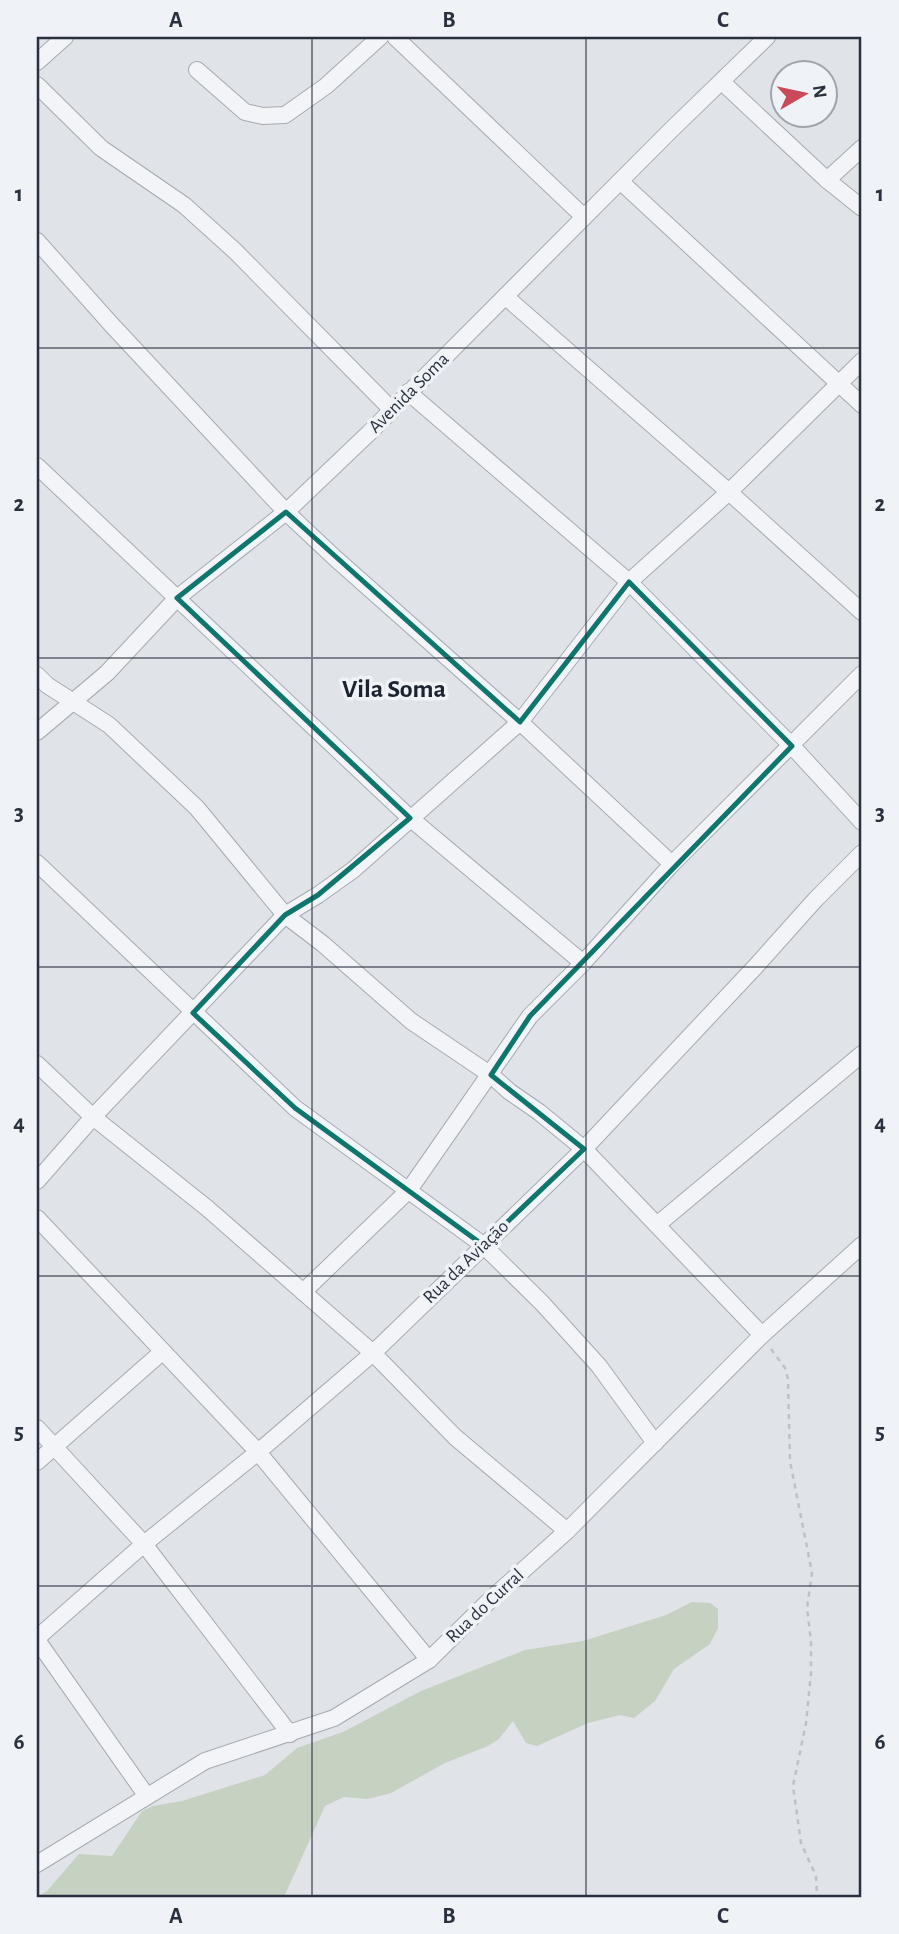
<svg xmlns="http://www.w3.org/2000/svg" width="899" height="1934" viewBox="0 0 899 1934" font-family="'Alegreya Sans',sans-serif">
<rect width="100%" height="100%" fill="#e0e3e8"/>
<!-- green -->
<polygon fill="#c5d2c1" points="692,1602 710,1603 718,1609 718,1628 710,1644 674,1669 655,1701 634,1718 620,1715 588,1723 537,1746 526,1743 513,1721 499,1739 488,1746 445,1763 391,1793 368,1799 344,1797 325,1806 284,1897 37,1897 47,1891 79,1854 112,1856 142,1811 153,1806 182,1801 265,1775 297,1748 343,1732 421,1691 502,1659 525,1650 583,1641 666,1615"/>
<g fill="none" stroke-linecap="round" stroke-linejoin="round">
<defs>
<g id="street">
<polyline points="395,37 584,217"/>
<polyline points="37,62 65,37"/>
<polyline points="197,70 245,112 263,116 285,115 326,86 380,37"/>
<polyline points="722,82 827,180 862,208"/>
<polyline points="37,85 101,148 184,205 235,251 392,410"/>
<polyline points="827,180 862,148"/>
<polyline points="620,181 862,405"/>
<polyline points="37,241 110,323 286,512 335,558 520,722 672,864"/>
<polyline points="506,297 729,492 862,612"/>
<polyline points="408,392 629,582 792,746 862,822"/>
<polyline points="37,466 410,818 583,963"/>
<polyline points="37,675 47,685 109,725 197,808 285,915 323,944 411,1021 491,1075 510,1092 539,1112 584,1149 762,1335"/>
<polyline points="37,732 107,673 177,598 286,512 369,433 670,131 767,37"/>
<polyline points="37,863 295,1108 483,1245 542,1303 599,1366 655,1443"/>
<polyline points="37,1064 93,1117 207,1208 373,1353 455,1437 567,1531"/>
<polyline points="37,1181 93,1117 285,915 318,895 353,870 520,722 629,582 729,492 862,361"/>
<polyline points="37,1218 258,1452 429,1660"/>
<polyline points="658,1224 862,1054"/>
<polyline points="303,1292 409,1190 530,1016 583,963 672,864 862,674"/>
<polyline points="37,1428 144,1544 290,1734"/>
<polyline points="37,1462 162,1352"/>
<polyline points="37,1638 144,1544 258,1452 373,1353 584,1149 756,966 815,900 862,853"/>
<polyline points="37,1640 146,1795"/>
<polyline points="37,1864 205,1761 334,1718 429,1660 491,1599 567,1531 762,1335 862,1245"/>
</g>
</defs>
<!-- street casing -->
<use href="#street" stroke="#a5aab2" stroke-width="18"/>
<!-- path -->
<polyline stroke="#bec1c7" stroke-width="2.5" stroke-dasharray="5 5" stroke-linecap="butt" points="771,1349 785,1368 788,1379 790,1461 812,1573 807,1608 811,1641 811,1673 806,1723 793,1786 801,1843 816,1876 817,1897"/>
<!-- street -->
<use href="#street" stroke="#f3f4f7" stroke-width="16"/>
</g>
<!-- marked area -->
<path fill="none" stroke="#0f766e" stroke-width="5" stroke-linejoin="round" d="M286,512L520,722L629,582L792,746L530,1016L491,1075L584,1149L483,1245L295,1108L193,1013L285,915L318,895L410,818L177,598Z"/>
<!-- grid -->
<path fill="none" stroke="#29313f" stroke-width="2" stroke-opacity="0.55" d="M312,37V1897M586,37V1897M37,348H862M37,658H862M37,967H862M37,1276H862M37,1586H862"/>
<g text-anchor="middle" dominant-baseline="central" stroke-width="7" stroke-linejoin="round" paint-order="stroke">
<!-- street labels -->
<g font-size="19" fill="#29313f" stroke="#eff2f6">
<text transform="translate(409 393) rotate(-45)">Avenida Soma</text>
<text transform="translate(466 1262) rotate(-44)">Rua da Aviação</text>
<text transform="translate(485 1606) rotate(-43)">Rua do Curral</text>
</g>
<!-- district labels -->
<g font-size="26" font-weight="bold" fill="#1b2230" stroke="#eff2f6">
<text x="394" y="689">Vila Soma</text>
</g>
</g>
<!-- border -->
<rect width="899" height="1934" fill="none" stroke="#eff2f6" stroke-width="77"/>
<!-- north arrow -->
<g transform="translate(804 94) rotate(81)"><circle r="33" fill="#eff2f6" stroke="#a0a5ad" stroke-width="2"/>
<path d="M0-5L12 26L0 18L-12 26Z" fill="#c94a59"/>
<text y="-10" font-size="19" font-weight="bold" text-anchor="middle" fill="#29313f">N</text>
</g>
<rect x="38" y="38" width="822" height="1858" fill="none" stroke="#29313f" stroke-width="2.5"/>
<g font-size="23" text-anchor="middle" font-weight="bold" fill="#29313f">
<text x="176" y="27">A</text>
<text x="449" y="27">B</text>
<text x="723" y="27">C</text>
<text x="19" y="201">1</text>
<text x="880" y="201">1</text>
<text x="19" y="511">2</text>
<text x="880" y="511">2</text>
<text x="19" y="820">3</text>
<text x="880" y="820">3</text>
<text x="19" y="1130">4</text>
<text x="880" y="1130">4</text>
<text x="19" y="1439">5</text>
<text x="880" y="1439">5</text>
<text x="19" y="1749">6</text>
<text x="880" y="1749">6</text>
<text x="176" y="1923">A</text>
<text x="449" y="1923">B</text>
<text x="723" y="1923">C</text>
</g>
</svg>
